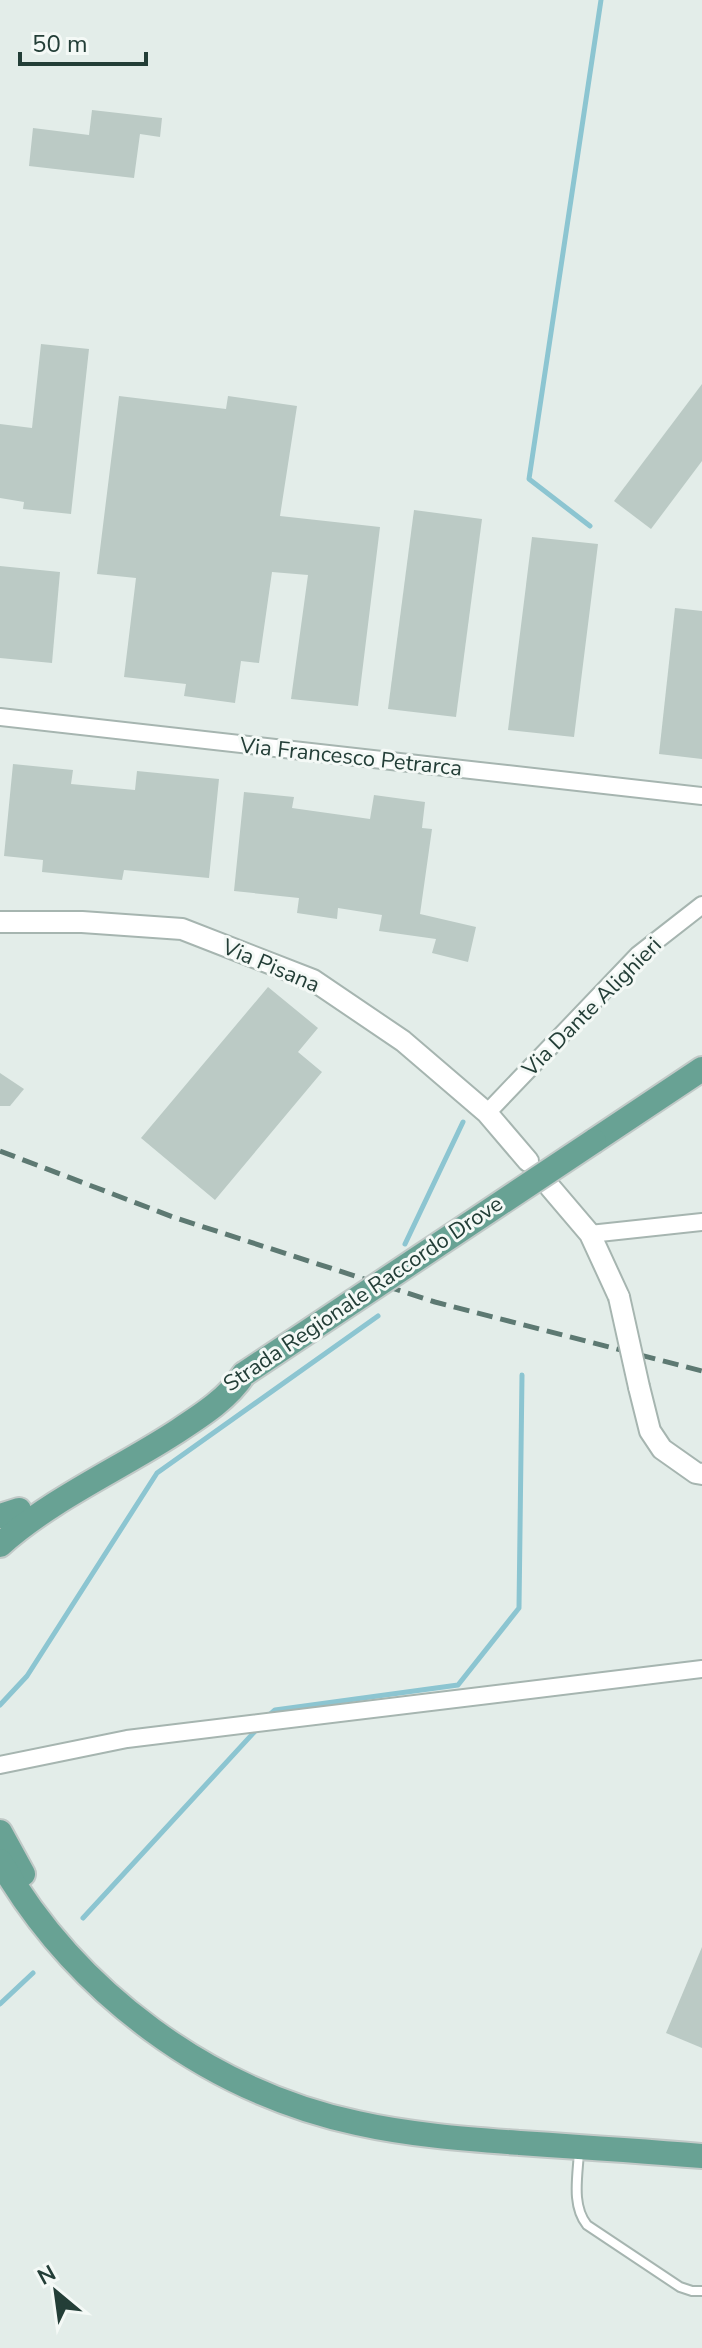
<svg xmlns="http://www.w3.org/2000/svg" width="702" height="2348" viewBox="0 0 702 2348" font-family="'Nunito Sans',sans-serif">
<rect width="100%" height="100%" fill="#e3ede9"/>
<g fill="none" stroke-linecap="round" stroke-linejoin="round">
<!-- stream -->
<g stroke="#8cc5d1" stroke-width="5">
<polyline points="590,526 529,479 601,0"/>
<polyline points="405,1244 463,1122"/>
<polyline points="0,1705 27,1676 157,1473 378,1316"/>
<polyline points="267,1717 275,1710 458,1685 519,1608 522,1375"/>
<polyline points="83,1918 258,1728"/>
<polyline points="0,2004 33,1973"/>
</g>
</g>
<!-- building -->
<g fill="#bbcac5">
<polygon points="92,110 162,118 160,137 140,134 134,178 29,166 33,128 89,135"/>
<polygon points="41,344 89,349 71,514 23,509 24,502 0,498 0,424 32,428"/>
<polygon points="702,384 702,461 651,529 614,501"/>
<polygon points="119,396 226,409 228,396 297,406 280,516 380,527 358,706 291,699 308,575 272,572 259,663 241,661 235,703 184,696 186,684 124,677 136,578 97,574"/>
<polygon points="414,510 482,519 456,717 388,709"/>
<polygon points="532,537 598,544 574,737 508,730"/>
<polygon points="0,566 60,572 52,663 0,658"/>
<polygon points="675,608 702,611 702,759 659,754"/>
<polygon points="13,764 73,770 71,784 135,790 137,771 219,779 209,878 124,870 122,880 42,872 43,860 4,856"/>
<polygon points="244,792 294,797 292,808 370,819 374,795 425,802 422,828 432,829 420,914 476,927 468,962 432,953 436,939 379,931 382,915 338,908 337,919 297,913 299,898 234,891"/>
<polygon points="268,987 318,1028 298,1052 322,1072 215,1200 141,1138"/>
<polygon points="0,1073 24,1089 10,1106 0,1106"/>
<polygon points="702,1947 702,2048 666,2033"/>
</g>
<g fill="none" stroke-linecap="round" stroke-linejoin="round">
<defs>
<path id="service" d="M579,2151C578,2175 571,2205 587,2225L680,2287L692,2291H702"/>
<g id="minor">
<polyline points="0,717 702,796"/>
<polyline points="487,1113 638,955 702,905"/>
<polyline points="590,1234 702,1222"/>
<polyline points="0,1765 127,1739 702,1669"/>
</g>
<g id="tertiary">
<polyline points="0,922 82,922 182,929 313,980 403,1041 487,1113 528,1161"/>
<polyline points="550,1187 590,1234 619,1297"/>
<polyline points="639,1387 650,1431 662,1449 696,1473 702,1474"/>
</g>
<g id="primary">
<polyline points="594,1141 702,1069"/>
<polyline points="0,1516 19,1510"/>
<path d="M0,1545C50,1500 117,1470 173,1434C199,1417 227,1400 244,1374"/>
<polyline points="0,1832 23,1874"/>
<path d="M0,1861C76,1993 209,2091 357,2123C410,2135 466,2139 520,2143C581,2147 641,2151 702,2156"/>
</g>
</defs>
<!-- service casing -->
<use href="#service" stroke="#a6b5b0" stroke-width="12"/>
<!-- minor casing -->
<use href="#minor" stroke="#a6b5b0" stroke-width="20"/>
<!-- tertiary casing -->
<use href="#tertiary" stroke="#a6b5b0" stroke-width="24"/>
<!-- primary casing -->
<use href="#primary" stroke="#c1c9c7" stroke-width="28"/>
<!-- service -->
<use href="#service" stroke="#fff" stroke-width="8"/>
<!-- minor -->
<use href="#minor" stroke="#fff" stroke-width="16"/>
<!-- tertiary -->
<use href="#tertiary" stroke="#fff" stroke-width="20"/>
<!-- primary -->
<use href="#primary" stroke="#68a294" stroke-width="24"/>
<!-- rail -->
<polyline stroke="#5d7972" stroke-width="5" stroke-dasharray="16 8" stroke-linecap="butt" points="0,1151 173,1217 435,1302 702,1371"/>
<defs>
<polyline id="tertiary-bridge" points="619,1297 639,1387"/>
<polyline id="primary-bridge" points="244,1374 594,1141"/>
</defs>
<!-- tertiary-bridge casing -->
<use href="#tertiary-bridge" stroke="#a6b5b0" stroke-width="24" stroke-linecap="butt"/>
<!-- primary-bridge casing -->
<use href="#primary-bridge" stroke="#c1c9c7" stroke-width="28" stroke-linecap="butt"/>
<!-- tertiary-bridge -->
<use href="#tertiary-bridge" stroke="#fff" stroke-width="20"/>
<!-- primary-bridge -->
<use href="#primary-bridge" stroke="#68a294" stroke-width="24"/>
</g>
<g text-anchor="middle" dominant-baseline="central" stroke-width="6" stroke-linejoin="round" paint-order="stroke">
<!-- street labels -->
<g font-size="22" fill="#233e37" stroke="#f4f9f6">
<text transform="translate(351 757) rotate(6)">Via Francesco Petrarca</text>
<text transform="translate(271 966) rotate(23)">Via Pisana</text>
<text transform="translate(592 1007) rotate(-45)">Via Dante Alighieri</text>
<text transform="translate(363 1294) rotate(-34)">Strada Regionale Raccordo Drove</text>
</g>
</g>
<!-- north arrow -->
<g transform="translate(56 2292) rotate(331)" stroke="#f4f9f6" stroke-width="6" paint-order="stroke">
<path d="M0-6L14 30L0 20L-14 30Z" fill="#233e37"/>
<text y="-12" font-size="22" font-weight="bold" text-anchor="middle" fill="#233e37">N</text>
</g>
<!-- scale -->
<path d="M20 52v12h126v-12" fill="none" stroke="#233e37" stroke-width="4"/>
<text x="32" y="52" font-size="24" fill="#233e37" stroke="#f4f9f6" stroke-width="6" paint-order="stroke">50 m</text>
</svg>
